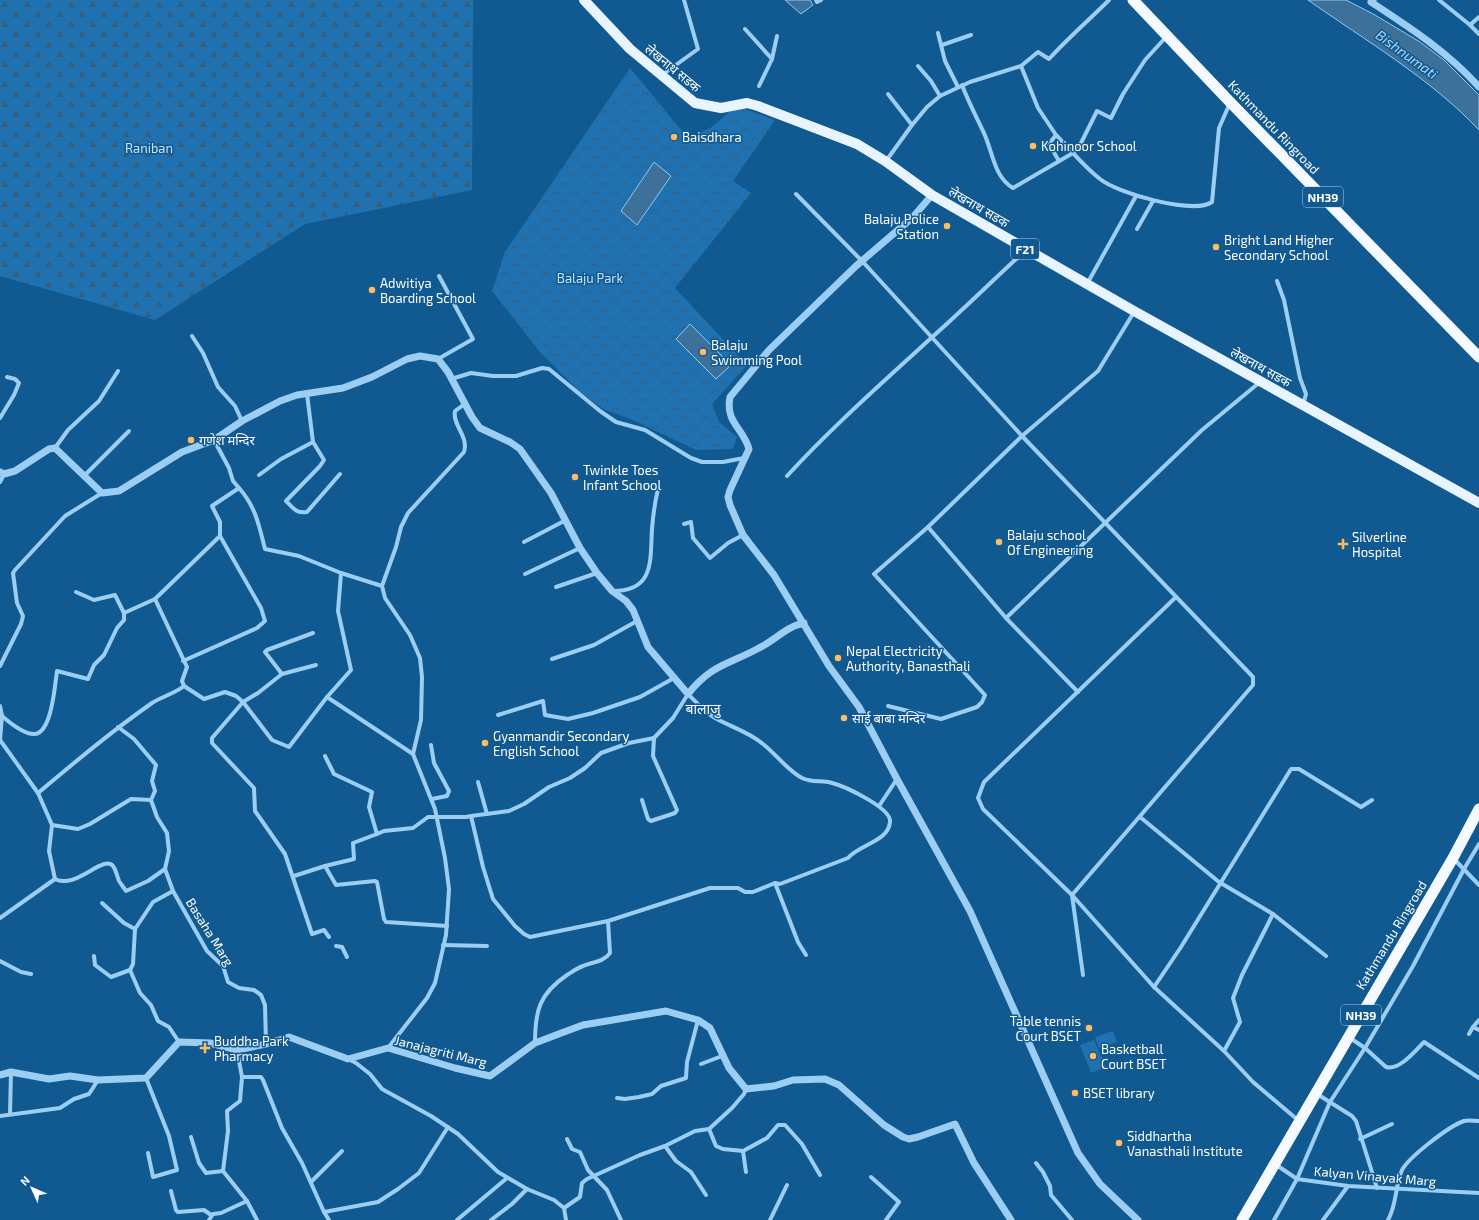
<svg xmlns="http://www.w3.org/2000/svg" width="1479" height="1220" viewBox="0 0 1479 1220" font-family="'Exo 2','Noto Sans Devanagari',sans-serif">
<defs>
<pattern id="forest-firs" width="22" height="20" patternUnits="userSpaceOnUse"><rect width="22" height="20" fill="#1f72af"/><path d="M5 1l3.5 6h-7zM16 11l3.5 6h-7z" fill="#385d79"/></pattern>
<pattern id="park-crowns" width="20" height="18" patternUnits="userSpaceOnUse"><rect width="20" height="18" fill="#1f72af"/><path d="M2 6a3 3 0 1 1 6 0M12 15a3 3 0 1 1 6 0" fill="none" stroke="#385d79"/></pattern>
</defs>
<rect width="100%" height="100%" fill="#115991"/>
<!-- forest -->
<polygon fill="url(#forest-firs)" points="0,0 473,0 472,190 305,224 155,320 0,276"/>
<!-- park -->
<polygon fill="url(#park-crowns)" points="630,68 688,138 712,127 736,106 775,120 733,181 751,193 675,288 747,365 712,404 719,422 737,437 733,449 696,450 633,420 603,409 579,391 540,352 492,291 505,252"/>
<!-- garden -->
<g fill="#1f72af">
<polygon points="1091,1023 1093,1031 1086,1033 1084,1025"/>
<polygon points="1113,1031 1117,1042 1099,1048 1095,1037"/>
<polygon points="1094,1040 1106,1067 1091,1073 1080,1045"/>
</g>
<!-- water -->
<g fill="#3d719a" stroke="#8dcbf6">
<polygon points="785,0 810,0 813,5 801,14"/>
<path d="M1308,0H1346L1375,15L1420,42L1444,60L1479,95V130C1430,78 1366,41 1308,0Z"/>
<polygon points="654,162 671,176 637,225 621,211"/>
<polygon points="690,324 731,365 716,379 676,339"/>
</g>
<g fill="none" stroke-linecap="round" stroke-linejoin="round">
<!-- minor -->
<g stroke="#9ccef3" stroke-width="4">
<polyline points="816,0 817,2 821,0"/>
<polyline points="1439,0 1470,25 1479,34"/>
<polyline points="1470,25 1479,17"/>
<polyline points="745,29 772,59 759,86"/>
<polyline points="938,33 945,61 958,87"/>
<polyline points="942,45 971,35"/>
<polyline points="772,59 777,36"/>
<polyline points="1021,66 1038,108 1056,135 1049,144 1059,161"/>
<polyline points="662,75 698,49 684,0"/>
<path d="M962,85C968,101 976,116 983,131C993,151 993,176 1013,188L1073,153L1080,145L1097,111L1111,118L1123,94L1145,60L1166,37"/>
<path d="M940,96L970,82L1021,66L1038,52L1049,59C1068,38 1089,20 1109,0"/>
<polyline points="912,125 927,107 940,96 931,81 918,66"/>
<path d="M1056,135C1070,149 1084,167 1100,179C1117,193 1193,215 1212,202L1219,128L1230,103"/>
<polyline points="886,161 912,125 888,94"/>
<polyline points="796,194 863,262 1022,436 1253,677 1253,685 1072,895 1083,975"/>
<polyline points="1137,229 1153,201"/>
<polyline points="1277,281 1284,300 1300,378 1306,394 1303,405"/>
<polyline points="1087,284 1136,196"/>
<polyline points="192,336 203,353 218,387 235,406 242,421"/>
<polyline points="438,359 473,339 439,276"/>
<polyline points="451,379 471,373 493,376 516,376 542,368 549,369 600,411 616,422 645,430 691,458 702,462 723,462 744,458"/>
<path d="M307,394L313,442L324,460L320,466L286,501C293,508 297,514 307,512L340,474"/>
<polyline points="0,418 14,395 19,383 15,379 7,377"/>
<polyline points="214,440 229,468 233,481 239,488 212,506 220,522 220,536 155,599 187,667 182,681 184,686 204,699 225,692 236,696 243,702 272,740 289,747 327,697 351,670 338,611 341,573"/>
<polyline points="55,448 68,430 99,401 118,371"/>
<polyline points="259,475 281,459 313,442"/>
<polyline points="84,476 129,431"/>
<path d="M787,476C832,427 881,384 930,339C963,310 994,279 1026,250"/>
<polyline points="0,482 4,474"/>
<path d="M239,488C256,507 259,526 265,549L299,556L341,573L382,586"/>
<polyline points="684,524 691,522 693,538 710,558 728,543 743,535"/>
<polyline points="928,527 1006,618 1078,692"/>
<polyline points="524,542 566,520"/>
<polyline points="525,574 580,548"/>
<polyline points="556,587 597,573"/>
<path d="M613,591C655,591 650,560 652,529C653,515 655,502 658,489"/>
<polyline points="76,592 94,600 115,595 124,613"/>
<polyline points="1176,597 984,782 978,798 983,809 1072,895 1154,987 1224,1051 1253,1082 1299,1121"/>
<polyline points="1006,618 1202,430 1260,382"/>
<polyline points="313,633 267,650 265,652 282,674 258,693 243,702 212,738 212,743 254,788 255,811 285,854 312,934 324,930 329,937"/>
<polyline points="552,659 594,645 637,621"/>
<polyline points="183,661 257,628 265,621 261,608 220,536"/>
<polyline points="0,666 21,624 23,616 17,603 13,573 15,570 65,516 102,493"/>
<polyline points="282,674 316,665"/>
<polyline points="327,697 413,754"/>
<path d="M0,706L2,716L0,740L38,793L52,825L49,851L55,879C76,890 103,854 113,866C116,870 117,876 119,881C121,884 124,888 126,891L148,881L165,869"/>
<polyline points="888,706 941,719 977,707 982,702 985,695 874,574 928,527 1022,436 1098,371 1134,312"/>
<polyline points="498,715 543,701 545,715 568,719 593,713 640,697 674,678"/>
<path d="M2,716C10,723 24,735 35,734C52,732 55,684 57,671L88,679L94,665L104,655L117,628L124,620V613L155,599"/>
<polyline points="118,727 134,739 156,765 152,781 155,791 151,800 157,817 167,833 169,851 165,869 173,891 207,951 223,966 228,982 239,988 254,990 261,995 265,1005 266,1044"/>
<polyline points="431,745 434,763 449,791 447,796 432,799"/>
<path d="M325,756L334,774L372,792L369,807L377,834L384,831L413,828L428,817H466L471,816L509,811L524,804L549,787L570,778L585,768L601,753L629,743L654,738L673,718L688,694C696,702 705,712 715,718C731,727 749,732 763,744C776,754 787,770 802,778C812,783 822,780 832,783C844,786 892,808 890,822C888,842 860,844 848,858L780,884L775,883L753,892H745L738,888H710L608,921L530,937L524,934L515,926L493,899L483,867L471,816"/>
<polyline points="478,782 487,814"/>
<path d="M38,793C75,762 112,731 152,703C163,696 174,694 184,686"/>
<polyline points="642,800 648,819 651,821 675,813 677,810 653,756 654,738"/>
<polyline points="879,806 897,779"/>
<polyline points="1140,817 1219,882 1273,914 1326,956"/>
<polyline points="52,825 78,829 90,824 131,799 151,800"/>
<polyline points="1453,858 1479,885"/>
<polyline points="325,866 354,859 353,843 377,834"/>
<polyline points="294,876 325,866 336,885 375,881 377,882 384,919 386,922 447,926"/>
<polyline points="775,883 798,942 806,955"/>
<polyline points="102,903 124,923 135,929"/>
<polyline points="0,918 55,879"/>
<polyline points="443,945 487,946"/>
<polyline points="336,946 342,947 347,957"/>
<polyline points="94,956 95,965 111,977 130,970 140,993 151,1005 158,1021 169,1027 179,1042"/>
<polyline points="0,961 21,972 31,974"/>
<polyline points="130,970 133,964 135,929 153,902 173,891"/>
<polyline points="1154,987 1181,947 1291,769 1299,769 1361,807 1372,800"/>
<polyline points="1473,1027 1479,1020"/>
<polyline points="1469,1034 1473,1027 1479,1030"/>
<path d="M1350,1038L1365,1048L1386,1067C1399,1071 1415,1051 1424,1042L1479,1078"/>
<path d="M535,1043C535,1011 539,994 567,975C572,972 577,968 583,966C592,962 604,962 610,953L608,921"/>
<path d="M388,1048L427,998L435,983L446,935L449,889L445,858L435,809L413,754L421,720L422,677L420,658L410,635L385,598L382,586L396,547L401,527L408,513L464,452C469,436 452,425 455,411L466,403"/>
<polyline points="237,1050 242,1077 240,1101 227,1111 228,1131 223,1171 247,1201 257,1220"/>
<polyline points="1224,1051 1240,1022 1233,998 1242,975 1273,914"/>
<polyline points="348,1059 356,1063 370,1074 382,1089 431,1116 458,1134 498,1172 527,1189 554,1200 564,1208 566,1220"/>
<polyline points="701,1064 722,1056"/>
<polyline points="242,1077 261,1077 263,1080 282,1128 302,1163 324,1212 329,1220"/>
<polyline points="146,1078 169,1136 177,1170 153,1177 148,1153"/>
<polyline points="1317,1094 1352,1116 1356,1121 1377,1188"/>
<polyline points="617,1098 625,1099 639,1097 652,1094 661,1086 686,1078 687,1062 698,1020"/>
<polyline points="10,1114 11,1072"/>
<polyline points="0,1116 60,1108 74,1099 89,1094 98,1080"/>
<polyline points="709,1129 716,1146 723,1149 743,1151 746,1172"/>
<polyline points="191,1137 199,1163 206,1173 223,1171"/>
<polyline points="567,1139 572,1149 580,1152 588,1170 607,1190 621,1220"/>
<polyline points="1360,1139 1392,1124"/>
<polyline points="665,1146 676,1161 691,1172 706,1195"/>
<polyline points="743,1151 767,1138 778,1125 785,1125 802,1144 820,1175"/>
<polyline points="1036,1163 1043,1172 1050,1186 1051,1195 1072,1220"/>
<polyline points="1275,1164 1297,1179 1348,1186 1479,1193"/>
<polyline points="871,1177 899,1202 886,1220"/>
<polyline points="311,1182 342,1151"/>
<polyline points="171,1191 176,1210 178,1212 204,1210 211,1215"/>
<polyline points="564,1208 580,1197 582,1183 587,1179 640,1155 665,1146 695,1131 709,1129 732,1108 744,1094 746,1089"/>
<polyline points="324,1212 378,1202 398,1189 419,1173 448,1127"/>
<polyline points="209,1220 213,1214 221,1213 247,1201"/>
<polyline points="457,1220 507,1178"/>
<polyline points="491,1220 512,1204 527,1189"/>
<polyline points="770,1220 787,1185"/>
<polyline points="1274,1220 1297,1179 1330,1102 1365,1048 1413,966 1464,869 1479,844"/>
<polyline points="1323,1220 1348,1186"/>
<path d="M1388,1220C1397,1204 1395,1186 1402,1170C1409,1157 1449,1126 1464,1121C1468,1120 1474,1121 1479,1121"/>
</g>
<!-- tertiary -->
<g stroke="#9ccef3" stroke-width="7">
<path d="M1373,0L1371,2C1409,27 1448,52 1479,87"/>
<path d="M932,195L913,217L856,266L769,350L730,397C725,422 743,428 749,449L730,490L728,497L730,505L743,535L774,575L829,666L859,707L897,779L970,911L1078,1153L1100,1184L1138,1220"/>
<path d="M0,472L4,474L15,471L49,449L55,448L102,493L119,491L182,452L214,440L242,421L280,401L297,395L343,388L372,377L407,359L420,356L438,359L448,372L472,417L480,428L510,442L520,449L551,493L580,548L597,573L612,591L626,601L633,610L648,647L688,694C712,664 728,665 759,648C776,640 785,627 804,623"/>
<polyline points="0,1075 11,1072 49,1079 70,1076 98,1080 146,1078 179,1042 210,1043 237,1050 266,1044 289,1037 348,1059 388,1048 455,1068 490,1076 535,1043 564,1032 583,1025 666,1011 698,1020 710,1028 729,1068 746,1089 774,1086 793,1080 825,1079 839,1085 884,1125 903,1137 909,1139 918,1137 955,1124 974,1163 1011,1220"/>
</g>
<!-- primary -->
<polyline stroke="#e8f4ff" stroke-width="10" points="584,0 630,49 695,103 721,108 747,103 758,106 857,144 885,161 932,195 1134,311 1479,503"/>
<!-- trunk -->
<g stroke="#f4faff" stroke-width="11">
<polyline points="1133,0 1230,102 1479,357"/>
<polyline points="1242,1220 1453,858 1479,809"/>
</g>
</g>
<!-- markers -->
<g fill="#ffbd5e" stroke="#115991" stroke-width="1.5">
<circle cx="674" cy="137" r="4"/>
<circle cx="1033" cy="146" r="4"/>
<circle cx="947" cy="226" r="4"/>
<circle cx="1216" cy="247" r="4"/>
<circle cx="372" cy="290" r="4"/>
<circle cx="703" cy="352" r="4"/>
<circle cx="191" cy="440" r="4"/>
<circle cx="575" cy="477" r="4"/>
<circle cx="999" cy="542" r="4"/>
<path d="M1341 538h4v4h4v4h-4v4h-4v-4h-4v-4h4z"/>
<circle cx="838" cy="658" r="4"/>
<circle cx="844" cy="718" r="4"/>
<circle cx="485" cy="743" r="4"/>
<circle cx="1089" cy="1028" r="4"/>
<path d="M203 1042h4v4h4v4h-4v4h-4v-4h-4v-4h4z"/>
<circle cx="1093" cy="1056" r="4"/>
<circle cx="1075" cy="1093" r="4"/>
<circle cx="1119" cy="1143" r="4"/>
</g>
<g text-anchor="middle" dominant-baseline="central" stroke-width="3" stroke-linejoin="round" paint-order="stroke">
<!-- shield labels -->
<g fill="#115991" stroke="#b8cdde" stroke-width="1">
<rect x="1303" y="187" width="40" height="20" rx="3"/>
<rect x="1011" y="239" width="28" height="20" rx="3"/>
<rect x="1341" y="1005" width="40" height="20" rx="3"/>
</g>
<g font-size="12" font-weight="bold" fill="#fff">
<text x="1323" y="197">NH39</text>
<text x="1025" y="249">F21</text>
<text x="1361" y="1015">NH39</text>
</g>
<!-- street labels -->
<g font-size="13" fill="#fff" stroke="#115991">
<text transform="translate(673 68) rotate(39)">लेखनाथ सडक</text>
<text transform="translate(1274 127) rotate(46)">Kathmandu Ringroad</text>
<text transform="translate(979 207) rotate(30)">लेखनाथ सडक</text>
<text transform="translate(1261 367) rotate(29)">लेखनाथ सडक</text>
<text transform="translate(210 932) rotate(58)">Basaha Marg</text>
<text transform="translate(1391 935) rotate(-59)">Kathmandu Ringroad</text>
<text transform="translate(441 1051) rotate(14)">Janajagriti Marg</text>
<text transform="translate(1375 1176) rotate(5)">Kalyan Vinayak Marg</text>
</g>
<!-- poi labels -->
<g font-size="13" fill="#fff" stroke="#115991" text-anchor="start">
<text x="682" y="137">Baisdhara</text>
<text x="1041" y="146">Kohinoor School</text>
<text x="939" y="219" text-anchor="end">Balaju Police<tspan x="939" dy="15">Station</tspan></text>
<text x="1224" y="240">Bright Land Higher<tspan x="1224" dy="15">Secondary School</tspan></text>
<text x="380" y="283">Adwitiya<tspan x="380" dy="15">Boarding School</tspan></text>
<text x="711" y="345">Balaju<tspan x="711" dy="15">Swimming Pool</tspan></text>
<text x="199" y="440">गणेश मन्दिर</text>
<text x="583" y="470">Twinkle Toes<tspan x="583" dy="15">Infant School</tspan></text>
<text x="1007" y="535">Balaju school<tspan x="1007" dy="15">Of Engineering</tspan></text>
<text x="1352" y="537">Silverline<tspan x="1352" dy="15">Hospital</tspan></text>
<text x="846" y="651">Nepal Electricity<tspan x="846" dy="15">Authority, Banasthali</tspan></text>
<text x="852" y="718">साई बाबा मन्दिर</text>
<text x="493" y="736">Gyanmandir Secondary<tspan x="493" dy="15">English School</tspan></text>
<text x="1081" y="1021" text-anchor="end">Table tennis<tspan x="1081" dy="15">Court BSET</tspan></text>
<text x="214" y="1041">Buddha Park<tspan x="214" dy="15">Pharmacy</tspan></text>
<text x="1101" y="1049">Basketball<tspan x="1101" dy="15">Court BSET</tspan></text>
<text x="1083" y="1093">BSET library</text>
<text x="1127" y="1136">Siddhartha<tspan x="1127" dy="15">Vanasthali Institute</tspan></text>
</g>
<!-- park labels -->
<g font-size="13" fill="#c4e5fd" stroke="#115991">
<text x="149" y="148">Raniban</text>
<text x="590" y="278">Balaju Park</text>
</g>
<!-- water labels -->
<g font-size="14" font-style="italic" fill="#a8d8fa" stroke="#115991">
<text transform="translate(1407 54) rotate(36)">Bishnumati</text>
</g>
<!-- neighbourhood labels -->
<g font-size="14" fill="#fff" stroke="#115991">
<text x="703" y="708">बालाजु</text>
</g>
</g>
<!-- north arrow -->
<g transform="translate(32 1188) rotate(315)" stroke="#115991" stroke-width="3" paint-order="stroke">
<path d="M0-3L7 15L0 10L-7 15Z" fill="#ffffff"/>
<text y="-6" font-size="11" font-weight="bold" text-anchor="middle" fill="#ffffff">N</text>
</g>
</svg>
